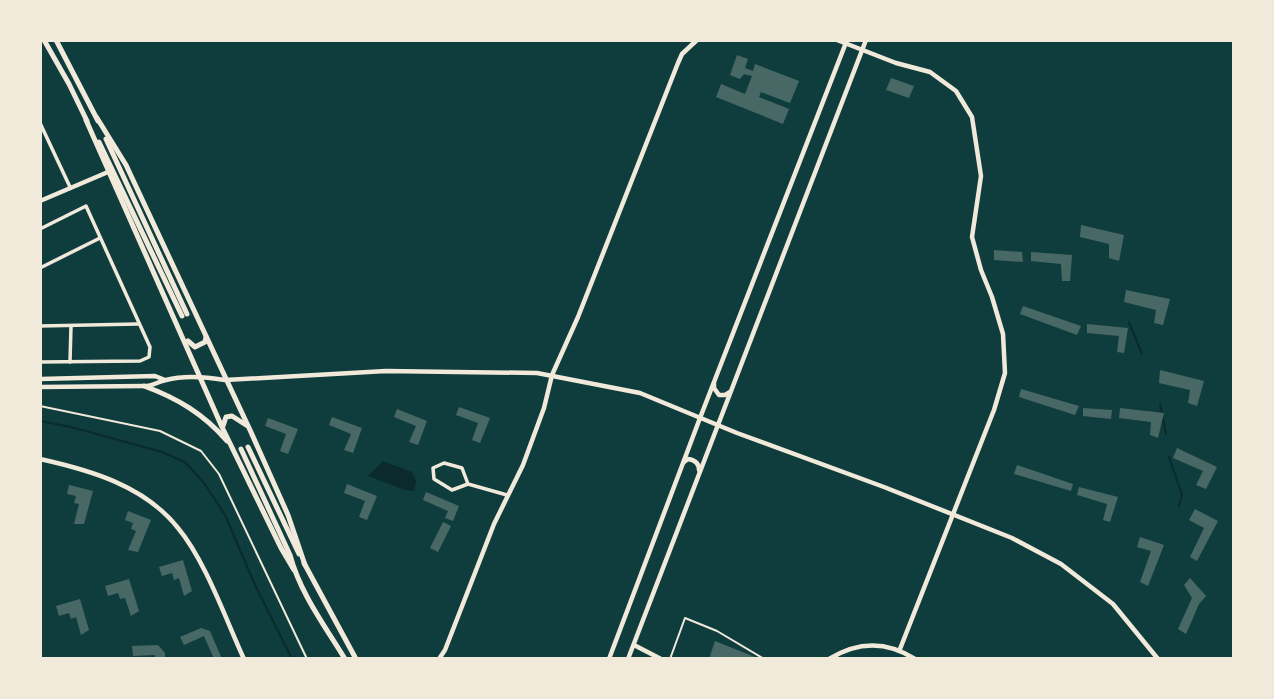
<svg xmlns="http://www.w3.org/2000/svg" width="1274" height="699" viewBox="0 0 1274 699" font-family="'Source Sans 3',sans-serif">
<rect width="100%" height="100%" fill="#0f3d3e"/>
<!-- water -->
<polygon fill="#0a2a2b" points="383,461 412,472 416,481 414,491 405,490 368,476"/>
<g fill="none" stroke-linecap="round" stroke-linejoin="round">
<!-- stream -->
<g stroke="#0a2a2b" stroke-width="2">
<polyline points="1129,322 1142,354"/>
<polyline points="1160,404 1166,434"/>
<polyline points="40,421 71,427 162,452 185,462 204,483 225,515 255,585 292,659"/>
<polyline points="1169,457 1182,495 1179,506"/>
</g>
</g>
<!-- building -->
<g fill="#486865">
<polygon points="737,55 748,59 745,68 753,71 755,64 799,81 790,103 761,92 759,97 789,109 783,124 716,97 721,84 745,94 752,76 744,74 740,79 730,75"/>
<polygon points="891,78 914,86 909,98 886,90"/>
<polygon points="1081,225 1124,235 1119,261 1109,258 1109,244 1080,237"/>
<polygon points="994,250 1022,252 1023,262 994,260"/>
<polygon points="1031,252 1072,255 1070,281 1062,281 1061,264 1031,261"/>
<polygon points="1126,290 1170,299 1163,325 1154,323 1156,310 1124,302"/>
<polygon points="1023,306 1081,326 1077,335 1020,314"/>
<polygon points="1087,324 1128,328 1124,353 1117,352 1119,336 1087,333"/>
<polygon points="1160,370 1204,381 1197,406 1188,403 1190,390 1159,383"/>
<polygon points="1021,389 1079,406 1075,415 1019,397"/>
<polygon points="459,407 490,418 480,443 472,440 478,423 456,415"/>
<polygon points="1083,408 1112,410 1111,419 1083,416"/>
<polygon points="1120,408 1164,413 1158,438 1150,435 1151,422 1119,418"/>
<polygon points="397,409 427,421 418,445 409,442 416,426 394,417"/>
<polygon points="332,417 362,428 353,453 344,450 351,434 329,425"/>
<polygon points="268,418 298,429 288,454 280,451 286,434 265,426"/>
<polygon points="1177,448 1217,467 1206,489 1196,485 1203,471 1173,458"/>
<polygon points="1017,465 1073,484 1071,491 1014,474"/>
<polygon points="347,484 377,496 367,520 359,517 365,501 344,493"/>
<polygon points="69,485 93,491 84,524 74,524 79,504 74,503 76,496 67,494"/>
<polygon points="1079,487 1118,497 1110,522 1103,520 1107,504 1077,495"/>
<polygon points="426,492 459,506 453,521 445,518 448,511 423,500"/>
<polygon points="1195,509 1218,521 1197,561 1190,557 1204,528 1189,520"/>
<polygon points="128,511 151,520 138,552 128,550 136,531 131,529 133,523 125,520"/>
<polygon points="443,522 451,526 438,552 430,548"/>
<polygon points="1140,537 1164,545 1148,586 1140,582 1151,551 1137,547"/>
<polygon points="183,560 192,591 184,596 179,578 174,580 172,573 162,576 159,567"/>
<polygon points="1190,578 1206,596 1199,604 1186,634 1178,629 1192,598 1184,585"/>
<polygon points="129,579 139,611 131,616 125,598 120,599 118,593 108,596 105,586"/>
<polygon points="80,599 89,630 81,635 76,617 71,619 69,613 59,616 56,606"/>
<polygon points="201,628 210,631 222,659 214,659 204,636 184,645 180,637"/>
<polygon points="715,641 760,659 709,659"/>
<polygon points="158,645 165,653 165,659 155,659 155,655 133,656 132,646"/>
</g>
<g fill="none" stroke-linecap="round" stroke-linejoin="round">
<!-- path -->
<polyline stroke="#f1e9da" stroke-width="2" points="40,406 160,431 201,451 219,474 307,659"/>
<!-- service -->
<polyline stroke="#f1e9da" stroke-width="2" points="670,659 685,618 717,631 764,659"/>
<!-- minor -->
<g stroke="#f1e9da" stroke-width="3.5">
<polyline points="40,123 70,187"/>
<polyline points="40,229 86,206 150,347 149,357 140,361 40,362"/>
<polyline points="40,268 100,238"/>
<polyline points="40,326 138,324"/>
<polyline points="70,362 71,326"/>
<polyline points="468,484 452,490 434,479 433,468 444,463 462,468 468,484 507,495"/>
</g>
<!-- tertiary -->
<g stroke="#f1e9da" stroke-width="4.5">
<polyline points="837,40 896,63 930,72 956,91 972,117 981,176 972,237 981,270 992,297 1003,334 1005,373 994,410 900,649"/>
<polyline points="40,201 108,172"/>
<polyline points="40,379 155,376 165,380"/>
<polyline points="714,383 714,388 719,395 725,395 730,392"/>
<path d="M40,387L144,386C153,386 157,382 166,380C184,375 207,377 225,380L386,371L537,373L640,393L737,433L884,487L1012,538L1061,564L1113,604L1158,659"/>
<path d="M40,459C90,470 145,486 178,528C205,560 226,620 244,659"/>
<path d="M684,462L688,459C695,460 699,463 699,470"/>
<polyline points="634,645 661,659"/>
<polyline points="439,659 445,650 494,524 523,465 544,408 552,375 578,317 678,63 682,54 697,40"/>
<polyline points="609,659 700,418 847,40"/>
<polyline points="628,659 866,40"/>
<path d="M829,659C858,641 887,641 915,659"/>
</g>
<!-- primary -->
<g stroke="#f1e9da" stroke-width="5">
<polyline points="44,40 69,84 87,121"/>
<polyline points="56,40 98,121"/>
<polyline points="97,118 126,165 250,430 288,515 305,565"/>
<polyline points="86,120 222,427 281,548 294,570"/>
<polyline points="106,139 187,314"/>
<polyline points="99,142 182,316"/>
<polyline points="188,341 195,347 205,342 206,337"/>
<path d="M144,386C177,398 204,414 227,441"/>
<polyline points="223,426 226,417 232,416 246,425"/>
<polyline points="248,447 299,554"/>
<path d="M241,449L290,555C300,593 325,626 345,659"/>
<polyline points="304,563 356,659"/>
</g>
</g>
<!-- border -->
<rect width="1274" height="699" fill="none" stroke="#f1e9da" stroke-width="84"/>
</svg>
